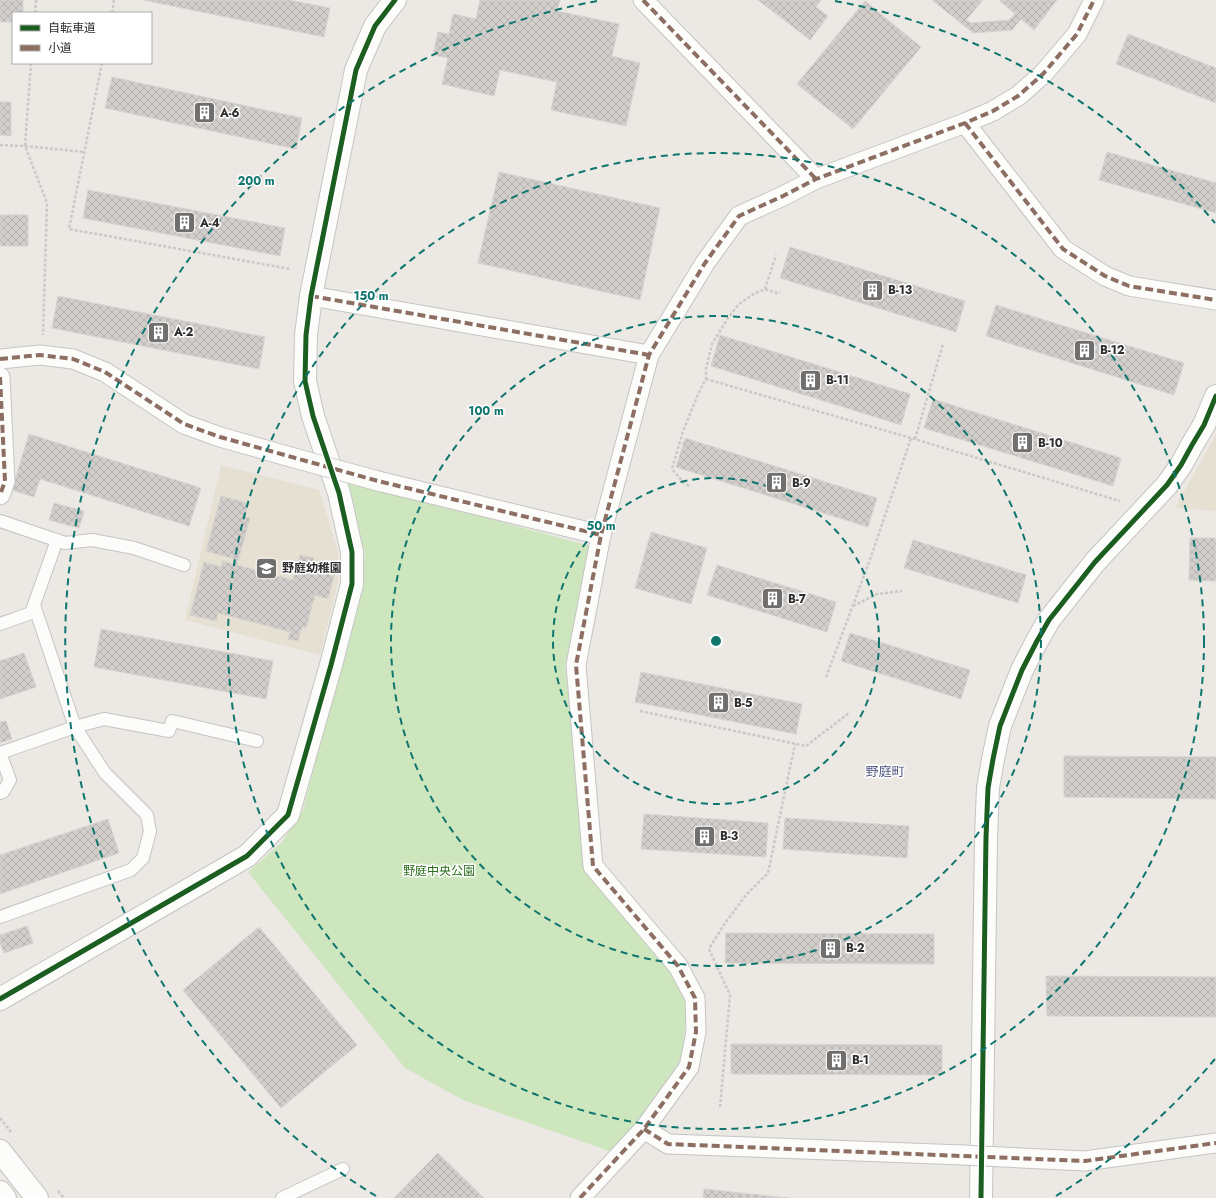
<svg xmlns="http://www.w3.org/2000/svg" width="1216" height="1198" viewBox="0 0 1216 1198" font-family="Jost,'Noto Sans JP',sans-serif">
<defs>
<pattern id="building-cross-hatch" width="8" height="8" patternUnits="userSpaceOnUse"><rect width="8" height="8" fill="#d1cecb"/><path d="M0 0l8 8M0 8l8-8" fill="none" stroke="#b4b1af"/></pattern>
</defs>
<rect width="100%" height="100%" fill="#ece8e4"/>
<!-- education -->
<g fill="#e6e0d3">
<polygon points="1216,434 1216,511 1175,508"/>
<polygon points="221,465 319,490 338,552 338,583 320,655 185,620"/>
</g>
<!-- green -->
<polygon fill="#cee6be" points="344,479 590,546 565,666 588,870 673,969 687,998 683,1053 664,1093 615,1153 463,1100 405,1068 248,872 281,843 303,810 361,587 365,553"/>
<!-- building -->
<g fill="url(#building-cross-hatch)" stroke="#d7d4d0">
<polygon points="0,0 23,0 23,13 13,13 13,22 0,22"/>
<polygon points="143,0 289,0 330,8 324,37"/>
<polygon points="480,0 560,0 557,11 619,24 612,56 640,63 626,126 551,110 557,82 500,70 494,96 442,84 448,58 433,55 438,32 449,34 453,14 476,19"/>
<polygon points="758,0 821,0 816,7 828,16 810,40"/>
<polygon points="932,0 983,0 966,20 971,23 1009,20 1015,14 999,0 1057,0 1034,30 1021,19 1012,30 973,33"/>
<polygon points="865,1 921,47 853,129 797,84"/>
<polygon points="1128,34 1216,68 1216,103 1116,64"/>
<polygon points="112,77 302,118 296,149 105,108"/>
<polygon points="0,102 11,102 11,136 0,135"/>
<polygon points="1107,152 1216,183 1216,213 1099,180"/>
<polygon points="499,172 660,208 640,300 478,263"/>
<polygon points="88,190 285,228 280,256 83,218"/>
<rect x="0" y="215" width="28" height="31"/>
<polygon points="790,247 965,301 956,332 780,278"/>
<polygon points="58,296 265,337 259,369 52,328"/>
<polygon points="996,305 1184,363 1174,395 986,336"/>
<polygon points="720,335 910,394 901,425 711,366"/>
<polygon points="933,399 1121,458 1113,486 924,428"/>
<polygon points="29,434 201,488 189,526 40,479 34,497 12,490"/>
<polygon points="685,438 877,498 868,527 676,467"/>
<polygon points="221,496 248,503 245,517 250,518 237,565 293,580 300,555 314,558 311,570 334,576 328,599 315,595 306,628 302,627 298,641 288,639 290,632 218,613 216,621 190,615 204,562 221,567 222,561 233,564 234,559 206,551"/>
<polygon points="54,503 84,511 79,528 49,520"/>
<polygon points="651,532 707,548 691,604 635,588"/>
<polygon points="1190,538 1216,538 1216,581 1189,580"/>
<polygon points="913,540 1026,575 1018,603 904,568"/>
<polygon points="717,565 836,602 827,632 707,595"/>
<polygon points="101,629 273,661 266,699 94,667"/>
<polygon points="850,633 970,670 961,699 841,661"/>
<polygon points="24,653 36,687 0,699 0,661"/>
<polygon points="641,672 802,704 796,734 635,702"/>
<polygon points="6,721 12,739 0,743 0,722"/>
<polygon points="1064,756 1216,757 1216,799 1064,797"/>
<polygon points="644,814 768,823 766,857 641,849"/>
<polygon points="785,818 909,826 907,858 783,849"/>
<polygon points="108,819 119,853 0,894 0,855"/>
<polygon points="27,926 33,943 4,953 0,942 0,935"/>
<polygon points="259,927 357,1045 281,1108 183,990"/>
<polygon points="726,933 934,934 934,964 725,963"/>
<polygon points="1046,976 1216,977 1216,1017 1047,1016"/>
<polygon points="731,1044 942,1045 942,1075 731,1074"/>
<polygon points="438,1153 484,1198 394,1198"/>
<polygon points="704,1189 788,1198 703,1198"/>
</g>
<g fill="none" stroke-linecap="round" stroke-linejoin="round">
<defs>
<g id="service">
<polyline points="0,521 65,543 92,540 134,548 184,565"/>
<polyline points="0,624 31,613 57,540"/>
<polyline points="0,753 75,727 104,719 169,731 172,721 257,741"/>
<polyline points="0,793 3,792 10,780 0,753"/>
<polyline points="0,917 131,870 143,858 150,831 147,815 105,773 75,727 34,605"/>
<polyline points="282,1198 343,1169"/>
</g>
<g id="pedestrian">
<polyline points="643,0 816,179"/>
<polyline points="965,123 1063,249 1105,276 1129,286 1216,300"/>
<polyline points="311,296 649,355"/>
<polyline points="0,359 40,355 73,359 105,372 184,424 220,437 287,456"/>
<polyline points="0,377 5,481 0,495"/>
<polyline points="378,481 601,535 649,355 705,263 739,216 783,196 816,179 965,123 993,111 1018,96 1043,74 1077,34 1094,0"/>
<polyline points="644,1129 668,1144 963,1155"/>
<polyline points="1002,1157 1085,1161 1216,1143"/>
<polyline points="580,1198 644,1129 689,1067 696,1032 695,998 678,966 593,866 576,665 601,535"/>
</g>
<g id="minor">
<polyline points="0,999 247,856 288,815 331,665 352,584 352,552 339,493 313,416 305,381 306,335 311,296 356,70 375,26 395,0"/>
<polyline points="981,1198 986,837 988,788 993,759 1000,726 1022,670 1037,641 1049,620 1095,562 1167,485 1181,465 1192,445 1204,425 1216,396"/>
</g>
<g id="tertiary">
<polyline points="0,1151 37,1198"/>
<polyline points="0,1192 5,1198"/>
</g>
</defs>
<!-- service casing -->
<use href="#service" stroke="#c5c4c5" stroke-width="14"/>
<!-- pedestrian casing -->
<use href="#pedestrian" stroke="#c5c4c5" stroke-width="21"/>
<!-- minor casing -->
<use href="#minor" stroke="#c5c4c5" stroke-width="24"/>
<!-- tertiary casing -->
<use href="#tertiary" stroke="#c5c4c5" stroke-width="24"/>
<!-- path -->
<g stroke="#c9c9c8" stroke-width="2.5" stroke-dasharray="3 2" stroke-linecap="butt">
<polyline points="35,13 36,0"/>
<polyline points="112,13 114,0"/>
<polyline points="31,63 25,146 47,203 43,335"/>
<polyline points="102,63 69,229 290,269"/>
<polyline points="0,145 25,146 85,152"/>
<polyline points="765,289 776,255"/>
<polyline points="706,379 911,438 1120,501"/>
<polyline points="915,439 943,344"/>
<polyline points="689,486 683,482 672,469 683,431 699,392 706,379 706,369 712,344 728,318 739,304 752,295 765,289 777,293 780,292"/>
<polyline points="853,606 877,594 902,591"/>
<polyline points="826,677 871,557 911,438"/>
<polyline points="640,711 806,746 849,713"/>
<polyline points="720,1107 730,995 709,949 723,926 746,895 768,873 795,744"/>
<polyline points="0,1118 11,1132"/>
<polyline points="58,1191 64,1198"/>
</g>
<!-- service -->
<use href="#service" stroke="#fcfcfb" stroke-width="12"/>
<!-- pedestrian -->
<use href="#pedestrian" stroke="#fcfcfb" stroke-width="19"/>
<!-- minor -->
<use href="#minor" stroke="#fcfcfb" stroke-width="22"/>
<!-- tertiary -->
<use href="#tertiary" stroke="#fcfcfb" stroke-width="22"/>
<defs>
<g id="pedestrian-bridge">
<polyline points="287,456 378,481"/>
<polyline points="963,1155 1002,1157"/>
</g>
</defs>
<!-- pedestrian-bridge casing -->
<use href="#pedestrian-bridge" stroke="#c5c4c5" stroke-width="21" stroke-linecap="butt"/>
<!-- pedestrian-bridge -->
<use href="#pedestrian-bridge" stroke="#fcfcfb" stroke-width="19"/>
<!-- quiet -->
<g stroke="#8d6e63" stroke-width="4" stroke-dasharray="8 4" stroke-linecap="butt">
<polyline points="643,0 816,179"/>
<polyline points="965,123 1063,249 1105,276 1129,286 1216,300"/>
<polyline points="311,296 649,355"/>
<polyline points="0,359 40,355 73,359 105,372 184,424 220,437 378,481 601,535 649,355 705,263 739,216 783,196 816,179 965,123 993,111 1018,96 1043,74 1077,34 1094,0"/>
<polyline points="0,377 5,481 0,495"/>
<polyline points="644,1129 668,1144 1085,1161 1216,1143"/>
<polyline points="580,1198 644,1129 689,1067 696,1032 695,998 678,966 593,866 576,665 601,535"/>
</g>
<defs>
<g id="cycleway">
<polyline points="0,999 247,856 288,815 331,665 352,584 352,552 339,493 313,416 305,381 306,335 311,296 356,70 375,26 395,0"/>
<polyline points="981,1198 986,837 988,788 993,759 1000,726 1022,670 1037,641 1049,620 1095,562 1167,485 1181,465 1192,445 1204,425 1216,396"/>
</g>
</defs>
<!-- cycleway casing -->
<use href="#cycleway" stroke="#fff" stroke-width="8"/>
<!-- cycleway -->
<use href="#cycleway" stroke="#1b5e20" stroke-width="5"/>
</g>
<!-- distance rings -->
<g fill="none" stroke="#0f766e" stroke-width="2" stroke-dasharray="7 5">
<circle cx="716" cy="641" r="163"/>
<circle cx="716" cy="641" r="325"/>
<circle cx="716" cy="641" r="488"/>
<path d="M1215 1059A651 651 0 0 1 1056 1196M376 1196A651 651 0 0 1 597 1M835 1A651 651 0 0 1 1215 223"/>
</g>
<!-- icons -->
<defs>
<symbol id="building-square" viewBox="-11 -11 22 22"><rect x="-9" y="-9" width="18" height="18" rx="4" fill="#706f6e" stroke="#fff"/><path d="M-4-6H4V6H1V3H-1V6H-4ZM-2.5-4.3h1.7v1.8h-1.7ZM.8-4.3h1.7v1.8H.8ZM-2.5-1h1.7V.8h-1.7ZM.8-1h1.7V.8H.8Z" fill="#fff"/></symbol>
<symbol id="school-square" viewBox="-11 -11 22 22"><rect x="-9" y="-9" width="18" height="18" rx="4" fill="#706f6e" stroke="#fff"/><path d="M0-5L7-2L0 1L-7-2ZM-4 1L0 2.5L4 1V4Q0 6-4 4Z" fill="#fff"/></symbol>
</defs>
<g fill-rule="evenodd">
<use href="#building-square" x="192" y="100" width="25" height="25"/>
<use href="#building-square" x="172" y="210" width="25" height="25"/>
<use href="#building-square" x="860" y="278" width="25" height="25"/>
<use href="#building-square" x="146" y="320" width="25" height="25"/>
<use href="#building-square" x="1072" y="338" width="25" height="25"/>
<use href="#building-square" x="798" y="368" width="25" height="25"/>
<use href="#building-square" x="1010" y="430" width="25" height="25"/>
<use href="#building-square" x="764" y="470" width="25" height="25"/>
<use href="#school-square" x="254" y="556" width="25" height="25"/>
<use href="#building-square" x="760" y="586" width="25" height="25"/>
<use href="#building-square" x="706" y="690" width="25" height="25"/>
<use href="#building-square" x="692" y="824" width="25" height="25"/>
<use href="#building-square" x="818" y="936" width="25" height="25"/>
<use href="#building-square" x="824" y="1048" width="25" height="25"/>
</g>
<g text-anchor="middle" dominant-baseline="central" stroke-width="3" stroke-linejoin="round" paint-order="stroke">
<!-- poi labels -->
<g font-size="12" font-weight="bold" fill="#2e2e2e" stroke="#fff" text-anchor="start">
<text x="220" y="113">A-6</text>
<text x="200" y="223">A-4</text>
<text x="888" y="290">B-13</text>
<text x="174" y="332">A-2</text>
<text x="1100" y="350">B-12</text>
<text x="826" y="380">B-11</text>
<text x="1038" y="443">B-10</text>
<text x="792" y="483">B-9</text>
<text x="282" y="568">野庭幼稚園</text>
<text x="788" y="599">B-7</text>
<text x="734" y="703">B-5</text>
<text x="720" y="836">B-3</text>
<text x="846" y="948">B-2</text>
<text x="852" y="1060">B-1</text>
</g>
<!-- park labels -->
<g font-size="12" fill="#2c6e1b" stroke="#fff">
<text x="439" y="871">野庭中央公園</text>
</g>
<!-- neighbourhood labels -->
<g font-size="13" fill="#4d5680" stroke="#fff">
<text x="885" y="771">野庭町</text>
</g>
</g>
<circle cx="716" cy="641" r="6" fill="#0f766e" stroke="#fff" stroke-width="2"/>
<g font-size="12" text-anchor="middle" font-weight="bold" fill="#0f766e" stroke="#fff" stroke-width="3" stroke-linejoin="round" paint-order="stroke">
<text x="256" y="185">200 m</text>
<text x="371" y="300">150 m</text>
<text x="486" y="415">100 m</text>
<text x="601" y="530">50 m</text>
</g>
<!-- legend -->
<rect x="12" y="12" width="140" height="52" fill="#ffffff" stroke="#ababab"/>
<rect x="20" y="25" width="20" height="6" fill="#1b5e20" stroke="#ababab"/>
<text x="48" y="32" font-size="12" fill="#2e2e2e">自転車道</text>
<rect x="20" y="45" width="20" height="6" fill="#8d6e63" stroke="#ababab"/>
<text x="48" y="52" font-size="12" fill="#2e2e2e">小道</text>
</svg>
